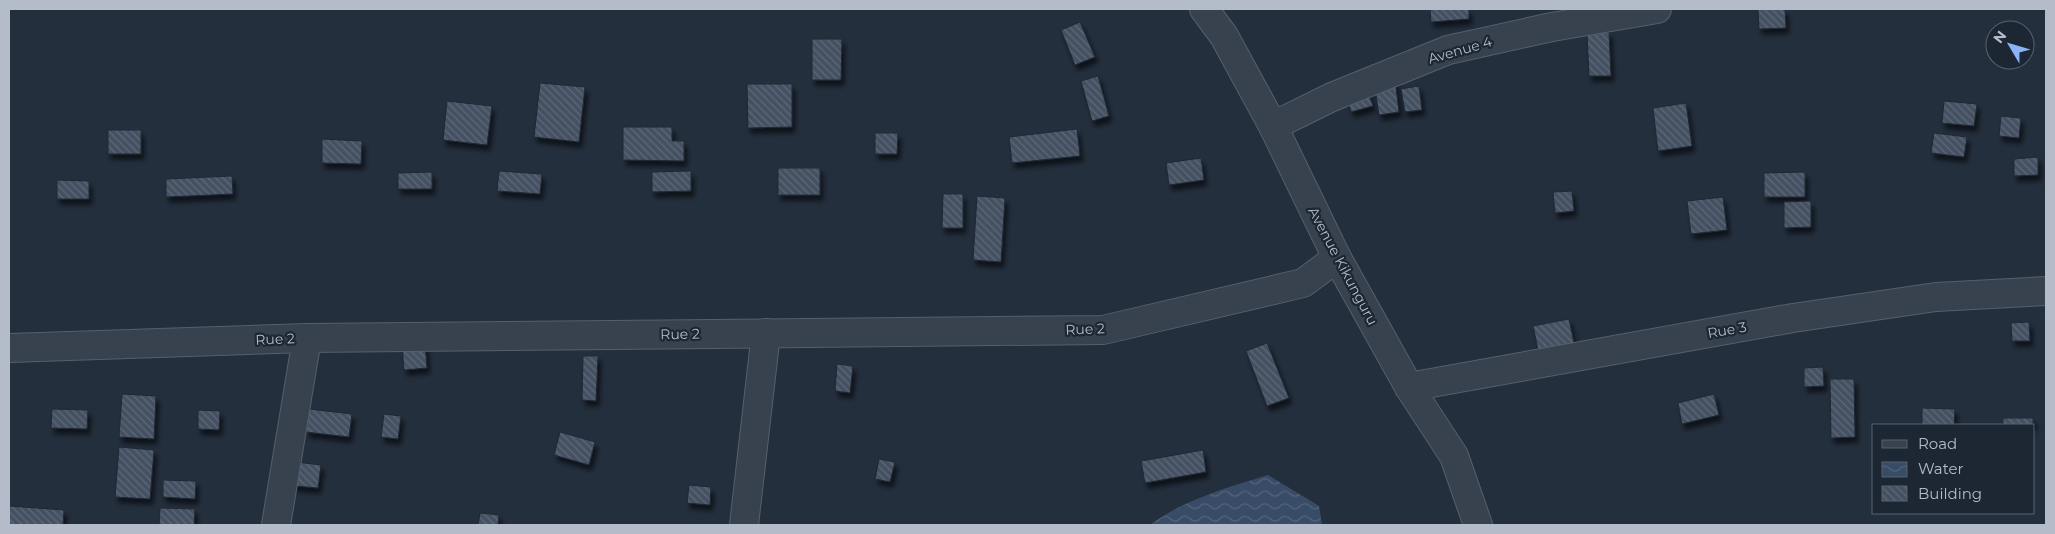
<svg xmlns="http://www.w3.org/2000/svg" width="2055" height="534" viewBox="0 0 2055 534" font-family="Montserrat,sans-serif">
<defs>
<pattern id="water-waves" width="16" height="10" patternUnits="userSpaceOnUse" patternTransform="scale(1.25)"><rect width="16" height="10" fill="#394c67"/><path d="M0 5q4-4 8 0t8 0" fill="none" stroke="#53647b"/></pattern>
<pattern id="building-back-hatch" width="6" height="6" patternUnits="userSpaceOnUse" patternTransform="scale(1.25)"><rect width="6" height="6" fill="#455162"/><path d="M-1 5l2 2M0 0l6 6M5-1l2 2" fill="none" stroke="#5d6877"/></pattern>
<filter id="shadow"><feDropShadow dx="3" dy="5.5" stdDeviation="2.5" flood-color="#0009"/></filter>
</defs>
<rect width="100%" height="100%" fill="#242f3e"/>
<!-- water -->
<path fill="url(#water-waves)" d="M1268,475L1319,506L1322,525H1150C1185,499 1227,488 1268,475Z"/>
<!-- building -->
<g fill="url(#building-back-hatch)" stroke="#1f2835" filter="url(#shadow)">
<polygon points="1430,9 1469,9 1469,19 1431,22"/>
<polygon points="1758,9 1785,9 1786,28 1759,29"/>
<polygon points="1080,22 1095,57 1075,65 1061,30"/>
<polygon points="1609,32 1611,76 1589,76 1587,33"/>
<polygon points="812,39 842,39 841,80 812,80"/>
<polygon points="1098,76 1109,116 1092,121 1081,81"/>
<polygon points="1395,79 1399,112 1379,115 1374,82"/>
<polygon points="540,83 585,87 579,142 534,137"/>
<polygon points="747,84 792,84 792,127 748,128"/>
<polygon points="1419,86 1422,110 1405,112 1401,89"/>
<polygon points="1367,89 1373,106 1351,112 1346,95"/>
<polygon points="447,101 492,106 487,145 443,140"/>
<polygon points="1944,101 1977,104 1974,126 1942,123"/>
<polygon points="1686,103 1692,146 1658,151 1653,108"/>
<polygon points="2001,116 2021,118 2019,138 1999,136"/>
<polygon points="623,127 672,127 672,141 684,141 684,161 623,160"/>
<polygon points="1077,129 1080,156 1012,163 1009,137"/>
<rect x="108" y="130" width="33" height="24"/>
<polygon points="875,133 898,133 897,154 875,154"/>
<polygon points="1934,133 1967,137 1964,157 1931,153"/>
<polygon points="322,139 362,141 361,164 322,163"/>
<polygon points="2038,157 2038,175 2014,176 2014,159"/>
<polygon points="1201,158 1204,180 1169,185 1166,163"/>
<rect x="778" y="168" width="42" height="27"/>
<polygon points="499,171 542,174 540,194 497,191"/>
<polygon points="691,171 691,191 652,192 652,172"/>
<polygon points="432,172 432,189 398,189 398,173"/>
<polygon points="1805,172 1805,197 1764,197 1764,173"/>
<polygon points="232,176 233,194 166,197 166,179"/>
<polygon points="57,180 89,181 89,199 57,199"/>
<polygon points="1572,191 1574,211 1555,213 1553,192"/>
<polygon points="943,194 963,194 963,228 942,228"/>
<polygon points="977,196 1005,198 1001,262 973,260"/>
<polygon points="1723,197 1727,230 1691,234 1687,201"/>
<polygon points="1811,201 1811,227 1784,228 1784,202"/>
<polygon points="1569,319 1574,343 1538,350 1533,326"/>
<polygon points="2029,322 2030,341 2012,341 2011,323"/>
<polygon points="425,343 427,368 404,370 402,345"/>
<polygon points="1267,343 1289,398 1267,406 1246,351"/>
<polygon points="583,356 598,356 596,401 582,400"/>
<polygon points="837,364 853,366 850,393 835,391"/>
<polygon points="1823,367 1824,386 1804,387 1804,368"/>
<polygon points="1830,379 1854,379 1855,437 1831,438"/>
<polygon points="122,394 156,396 154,439 119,437"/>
<polygon points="1714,394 1719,415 1682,424 1678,403"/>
<polygon points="1922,408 1955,409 1954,425 1922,425"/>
<polygon points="52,409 88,410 87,429 51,428"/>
<polygon points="309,409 352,414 349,437 306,432"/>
<polygon points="198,410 220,411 219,430 198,429"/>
<polygon points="384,414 401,416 398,439 381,437"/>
<rect x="2003" y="418" width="30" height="7"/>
<polygon points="560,432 595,442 589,465 554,455"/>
<polygon points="119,447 154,450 150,499 115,497"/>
<polygon points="1203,450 1206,472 1145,483 1141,461"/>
<polygon points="879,459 895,462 890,482 875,479"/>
<polygon points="288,461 321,465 318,488 285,485"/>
<polygon points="163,480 196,481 195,499 163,497"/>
<polygon points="689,485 711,487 710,505 687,503"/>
<polygon points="9,506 64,510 63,525 9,525"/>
<polygon points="160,508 195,509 194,525 159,525"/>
<polygon points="480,513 499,515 498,525 478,525"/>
</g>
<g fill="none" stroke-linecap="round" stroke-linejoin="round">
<defs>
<g id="minor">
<polyline points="1273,126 1332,97 1448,50 1552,27 1657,9"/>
<polyline points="9,348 307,338 1103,330 1303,283 1337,258"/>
<polyline points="1409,387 1793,318 1936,297 2046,291"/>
<polyline points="276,525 307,338"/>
<polyline points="744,525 766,333"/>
</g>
<polyline id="tertiary" points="1204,9 1224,36 1273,126 1337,258 1409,387 1454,456 1478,525"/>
</defs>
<!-- minor casing -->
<use href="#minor" stroke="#565f6c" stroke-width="30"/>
<!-- tertiary casing -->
<use href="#tertiary" stroke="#565f6c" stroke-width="30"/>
<!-- minor -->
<use href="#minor" stroke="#38414e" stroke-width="28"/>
<!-- tertiary -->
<use href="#tertiary" stroke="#38414e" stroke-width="28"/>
</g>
<g text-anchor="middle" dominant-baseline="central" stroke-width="4.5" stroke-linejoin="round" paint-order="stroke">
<!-- street labels -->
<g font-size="14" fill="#b4bcc9" stroke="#1d2633">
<text transform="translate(1460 50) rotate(-16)">Avenue 4</text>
<text transform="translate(1343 266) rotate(62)">Avenue Kikunguru</text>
<text transform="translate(1085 329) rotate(-2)">Rue 2</text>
<text transform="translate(1727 330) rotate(-10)">Rue 3</text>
<text transform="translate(680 334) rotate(-1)">Rue 2</text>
<text transform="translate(275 339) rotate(-2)">Rue 2</text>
</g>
</g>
<!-- border -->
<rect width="2055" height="534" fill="none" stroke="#b4bcc9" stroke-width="20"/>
<!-- legend -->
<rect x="1872" y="424" width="162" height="90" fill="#1d2633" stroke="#59626f"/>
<rect x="1882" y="440" width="25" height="8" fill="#38414e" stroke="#59626f"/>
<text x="1918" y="449" font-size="15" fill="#b4bcc9">Road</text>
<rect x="1882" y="462" width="25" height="15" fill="url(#water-waves)" stroke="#59626f"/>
<text x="1918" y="474" font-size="15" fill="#b4bcc9">Water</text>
<rect x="1882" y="486" width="25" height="15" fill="url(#building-back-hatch)" stroke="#59626f"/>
<text x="1918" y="499" font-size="15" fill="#b4bcc9">Building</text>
<!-- north arrow -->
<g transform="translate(2010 45) rotate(308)"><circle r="24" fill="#1d2633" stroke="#59626f"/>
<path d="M0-4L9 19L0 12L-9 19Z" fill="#8ab4f8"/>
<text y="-8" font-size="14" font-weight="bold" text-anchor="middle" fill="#b4bcc9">N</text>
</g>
</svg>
